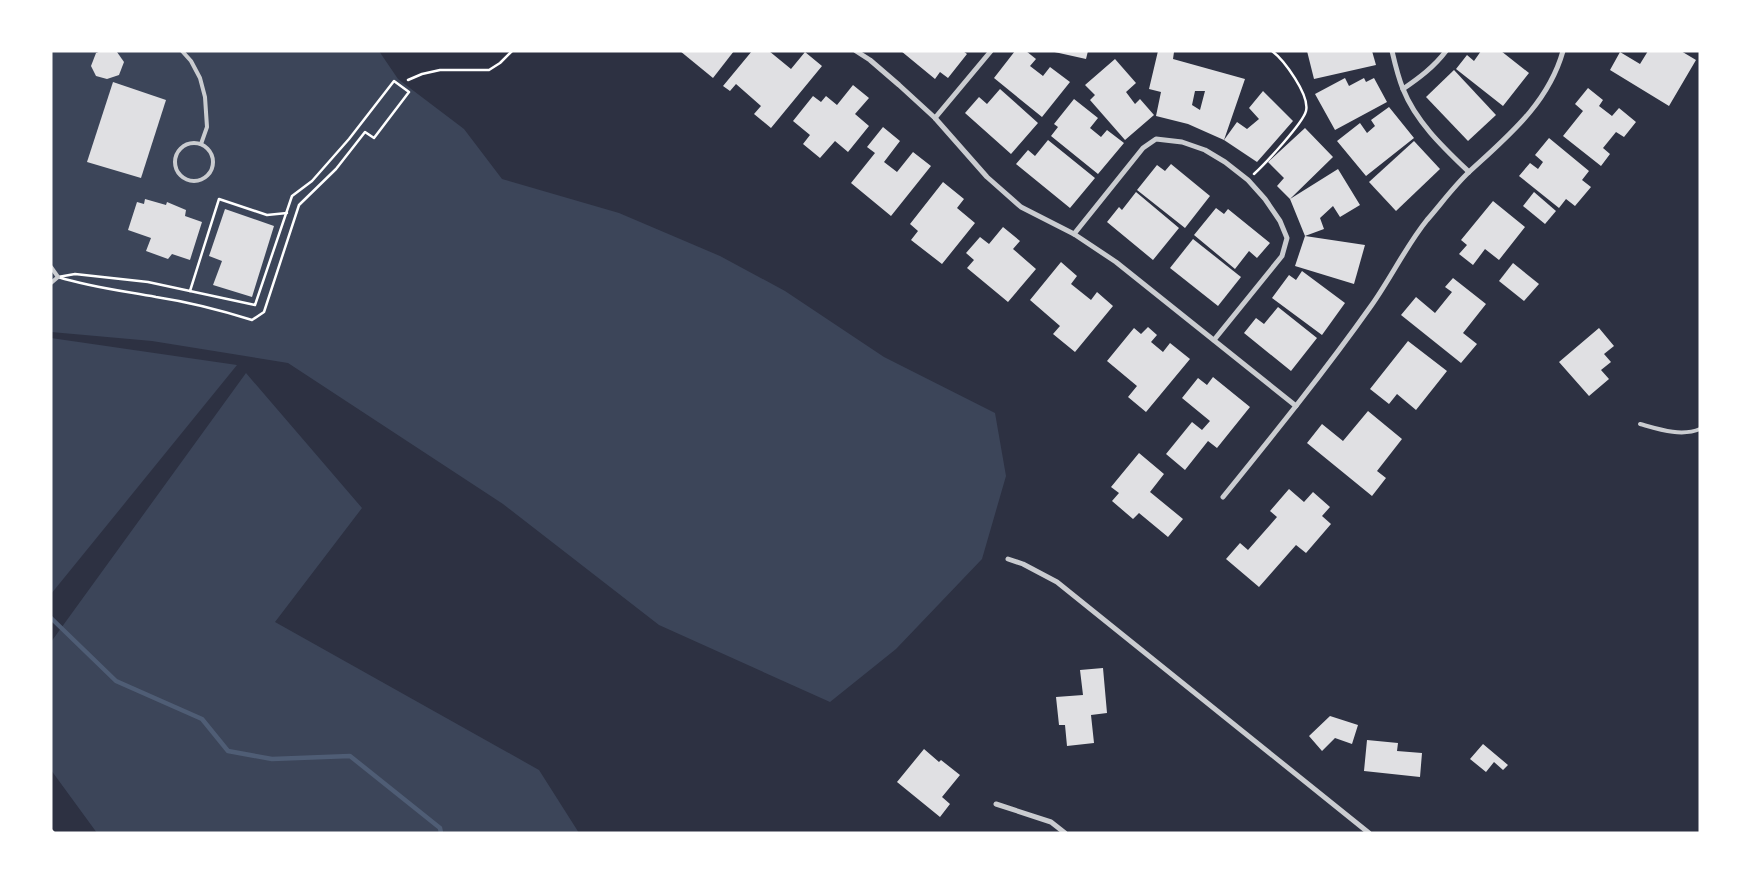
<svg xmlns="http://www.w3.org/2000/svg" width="1751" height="884" viewBox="0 0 1751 884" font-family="Figtree,sans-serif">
<rect width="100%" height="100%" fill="#2d3142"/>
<!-- green -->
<g fill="#3c4559">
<polygon points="51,51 379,51 398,79 464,129 502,179 619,213 720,256 785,291 884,357 995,413 1006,476 982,559 896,649 830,702 659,625 503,504 288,363 152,341 51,332"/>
<polygon points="51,338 237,365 51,594"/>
<polygon points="246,373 362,508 275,622 539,770 579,833 97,833 51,770 51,642"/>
</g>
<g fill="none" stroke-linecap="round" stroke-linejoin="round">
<!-- stream -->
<polyline stroke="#4f5d75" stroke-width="4.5" points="51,618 116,681 202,719 228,751 272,759 350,756 440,828 441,833"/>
</g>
<!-- building -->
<g fill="#e0e0e3" fill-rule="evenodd">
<polygon points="101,51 117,52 124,62 119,75 107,79 96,76 91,66 96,53"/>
<polygon points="680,51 734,51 713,78"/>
<polygon points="752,51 769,51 791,69 805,52 822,66 771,128 754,114 761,106 736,84 730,91 723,86"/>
<polygon points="901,51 963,51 967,54 948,78 940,72 935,79"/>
<polygon points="1015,51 1026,51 1036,59 1030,66 1043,76 1050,67 1070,82 1042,117 994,78"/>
<polygon points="1050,51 1088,51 1086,59"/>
<path d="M1158,51L1174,52L1173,59L1245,79L1224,140L1188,124L1156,116L1161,92L1149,89ZM1195,91H1205L1200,110L1192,105Z"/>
<polygon points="1307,51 1372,51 1376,65 1314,79"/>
<polygon points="1481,51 1501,51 1529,73 1503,106 1456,69 1467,55 1474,61"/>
<polygon points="1648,51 1681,51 1696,60 1669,106 1610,70 1620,52 1640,64"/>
<polygon points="1115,59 1136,83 1126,92 1135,104 1140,99 1154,115 1125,140 1090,100 1095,95 1085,85"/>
<polygon points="1454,70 1496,115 1468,141 1426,97"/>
<polygon points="1345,78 1349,86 1364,78 1366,82 1374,78 1387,102 1335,130 1315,94"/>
<polygon points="113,82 166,100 141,178 87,162"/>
<polygon points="853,85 869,98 855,114 869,126 848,152 835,141 820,158 803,144 810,135 793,121 813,96 821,102 826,96 837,105"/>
<polygon points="1588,88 1603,100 1599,106 1612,116 1619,108 1636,122 1624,137 1616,132 1603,148 1610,154 1601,166 1563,136 1583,111 1575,104"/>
<polygon points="1000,89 1038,123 1011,154 965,113 979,97 987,104"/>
<polygon points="1263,91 1293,121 1257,162 1224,140 1237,122 1247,129 1259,119 1249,108"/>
<polygon points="1074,99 1098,118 1090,128 1101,137 1107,130 1124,143 1098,174 1051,136 1058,127 1054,124"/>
<polygon points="1389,107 1414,138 1366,176 1337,141 1360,123 1367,133 1375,126 1371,120"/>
<polygon points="883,127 900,141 884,162 897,172 913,152 931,166 891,216 851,183 875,153 867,147"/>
<polygon points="1305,128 1333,157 1290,199 1338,169 1360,205 1340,217 1333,206 1320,218 1324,229 1305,236 1290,199 1277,186 1284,178 1268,162"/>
<polygon points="1549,138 1589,171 1582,180 1591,187 1575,206 1566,199 1559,208 1519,176 1530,163 1538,169 1543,162 1535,155"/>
<polygon points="1048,140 1095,178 1070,208 1016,164 1028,150 1035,156"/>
<polygon points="1414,141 1440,169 1396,211 1369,182"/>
<polygon points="1171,164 1210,196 1185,228 1137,190 1157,165 1165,171"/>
<polygon points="943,182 964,199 957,208 975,223 942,264 911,240 918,231 910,224"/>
<polygon points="1136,192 1179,228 1153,260 1107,222 1119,207 1122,210"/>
<polygon points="1534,192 1556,211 1545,224 1523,206"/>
<polygon points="145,199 166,205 167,202 186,210 185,216 202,222 190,260 172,254 168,259 146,251 151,238 128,230 137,202 144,204"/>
<polygon points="1493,201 1525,227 1499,260 1485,249 1473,265 1459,254 1467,245 1461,240"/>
<polygon points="1216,208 1224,214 1228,209 1270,243 1257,258 1249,251 1235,269 1194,235"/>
<polygon points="225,209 274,226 252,297 213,285 222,261 209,256"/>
<polygon points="1003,227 1020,241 1013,249 1036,269 1008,302 967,268 974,260 966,253 980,237 989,244"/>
<polygon points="1305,236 1365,245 1354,284 1295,266"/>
<polygon points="1193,239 1241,277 1218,306 1170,268"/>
<polygon points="1061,262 1077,276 1071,284 1091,300 1097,292 1113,306 1075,352 1053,334 1060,326 1030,300"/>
<polygon points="1513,263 1539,284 1524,301 1499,281"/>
<polygon points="1302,271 1345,303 1322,335 1272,298 1289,275 1296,280"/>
<polygon points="1453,278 1486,304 1463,333 1477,344 1461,363 1401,315 1416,297 1435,313 1452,292 1445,287"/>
<polygon points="1278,307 1317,338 1291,371 1244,333 1256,318 1264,324"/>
<polygon points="1148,327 1157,335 1151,342 1163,352 1170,343 1190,359 1146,412 1128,397 1137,386 1107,361 1134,328 1141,334"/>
<polygon points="1599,328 1614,346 1604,354 1611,362 1601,370 1609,379 1589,396 1559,362"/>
<polygon points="1408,341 1447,371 1416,410 1397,394 1389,404 1370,389"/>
<polygon points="1213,377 1250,407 1217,448 1208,441 1185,470 1166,454 1192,422 1202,430 1210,421 1182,398 1198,378 1207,385"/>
<polygon points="1368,411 1402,439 1377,471 1386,478 1372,496 1307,443 1322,424 1343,441"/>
<polygon points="1139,453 1164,474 1150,492 1183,519 1168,537 1139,513 1133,519 1112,501 1119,493 1111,487"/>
<polygon points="1289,489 1304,502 1313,492 1330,507 1322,516 1331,524 1306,553 1296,545 1259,587 1226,559 1240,543 1248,550 1277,517 1270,511"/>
<polygon points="1103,668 1107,713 1091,715 1094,743 1067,746 1065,725 1059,725 1056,697 1083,695 1080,670"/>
<polygon points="1330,716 1358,725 1352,744 1335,738 1322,751 1309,736"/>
<polygon points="1367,740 1398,743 1397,751 1422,753 1420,777 1364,771"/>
<polygon points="1483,744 1508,765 1503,770 1494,762 1486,772 1470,759"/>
<polygon points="924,749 939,762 941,760 960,775 942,797 950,804 940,817 897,782"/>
</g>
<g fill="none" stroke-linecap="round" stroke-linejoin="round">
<!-- path -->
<g stroke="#fff" stroke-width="2.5">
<polyline points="408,80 422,74 440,70 489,70 500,63 512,51"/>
<path d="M394,81L409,92L374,138L365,132L336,169L299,205L264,312L252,320C220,310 189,302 156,297C123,291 90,287 58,277L75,274L148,282L255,305L292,196L312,181L349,139Z"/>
<path d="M1254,174C1265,164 1303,123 1306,111C1310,95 1284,60 1272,51"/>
<polyline points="190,291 219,199 267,215 287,213"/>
<polyline points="51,830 54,833"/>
</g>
<!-- service -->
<g stroke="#caccd0" stroke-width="4">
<polyline points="182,51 191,61 200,78 205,97 207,127 201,144"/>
<circle cx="194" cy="162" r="19"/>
<polyline points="51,267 58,277 51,283"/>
<path d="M1640,424C1658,429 1681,437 1700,429"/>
</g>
<!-- minor -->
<g stroke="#caccd0" stroke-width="5">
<polyline points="856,51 870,60 899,85 935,118 987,177 1021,207 1074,234 1116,262 1296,406"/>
<path d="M1392,51C1395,64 1398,77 1403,89C1416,122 1444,148 1469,172"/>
<path d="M1403,89C1419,78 1434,67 1446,51"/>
<polyline points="935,118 991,51"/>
<polyline points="1074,234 1143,148 1156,139 1182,142 1205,150 1225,162 1248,180 1265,199 1280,221 1287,238 1282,256 1214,340"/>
<path d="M1223,497C1274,434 1325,371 1371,306C1391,278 1406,246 1427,220C1441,204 1454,186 1469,172C1508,136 1548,104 1563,51"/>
<polyline points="1008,559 1023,564 1057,582 1369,833"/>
<polyline points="996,804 1051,822 1065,833"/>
</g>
</g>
<!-- border -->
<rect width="1751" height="884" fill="none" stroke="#ffffff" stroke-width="105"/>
</svg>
